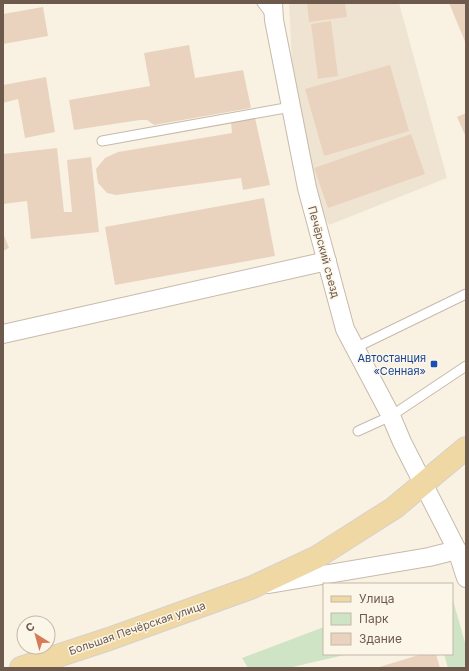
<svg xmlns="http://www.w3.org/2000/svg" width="469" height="671" viewBox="0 0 469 671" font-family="Inter,sans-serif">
<rect width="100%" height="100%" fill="#f9f2e3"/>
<!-- residential -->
<polygon fill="#efe4d2" points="289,3 399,3 447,178 329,225 324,217 308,162 292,63"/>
<!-- green -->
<g fill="#cee4c4">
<polygon points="452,597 466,646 466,668 448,668 444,654 452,654"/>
<polygon points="324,627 324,654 349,654 288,668 248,668 242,658"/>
</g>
<!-- building -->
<g fill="#ead3be">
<polygon points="307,3 345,3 347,17 309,22"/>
<polygon points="449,3 466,3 466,44"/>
<polygon points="43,7 48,36 3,44 3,14"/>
<polygon points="331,21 338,76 318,79 311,24"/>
<polygon points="189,45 195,78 243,70 251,108 154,125 147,120 140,120 74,130 69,100 150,86 144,53"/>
<polygon points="390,65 409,131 324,156 305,89"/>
<polygon points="46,77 55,132 25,138 18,99 3,103 3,85"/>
<polygon points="466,113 466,137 457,117"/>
<polygon points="255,118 270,185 243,190 241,178 116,195 107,193 98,183 96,169 105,158 118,152 232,133 231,122"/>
<polygon points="411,134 425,174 328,208 314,168"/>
<polygon points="57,148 64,212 72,212 67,160 91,157 99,232 31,239 27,201 3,204 3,154"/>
<polygon points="264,198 275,256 115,285 105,227"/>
<polygon points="3,233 9,248 3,251"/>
<polygon points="422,654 436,654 440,668 376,668"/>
</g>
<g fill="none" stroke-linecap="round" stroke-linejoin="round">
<defs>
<g id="service">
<polyline points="262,3 272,16"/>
<polyline points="102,141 291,107"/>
<polyline points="355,348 466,294"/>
<polyline points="358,431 391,416 466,366"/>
</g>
<g id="minor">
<polyline points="273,3 274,20 307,188 345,329 391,416 402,442 457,550 466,578"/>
<polyline points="3,334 327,261"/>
<polyline points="269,584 429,557 457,550"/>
</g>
<polyline id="primary" points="21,668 109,639 253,587 317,557 394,508 466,448"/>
</defs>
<!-- service casing -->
<use href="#service" stroke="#c7baab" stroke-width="11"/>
<!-- minor casing -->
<use href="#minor" stroke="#c7baab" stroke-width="20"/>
<!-- primary casing -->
<use href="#primary" stroke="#d6d1cd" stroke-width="24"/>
<!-- service -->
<use href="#service" stroke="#fff" stroke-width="9"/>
<!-- minor -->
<use href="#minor" stroke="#fff" stroke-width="18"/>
<!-- primary -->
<use href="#primary" stroke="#efd8a3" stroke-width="22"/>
</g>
<!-- markers -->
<rect fill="#1a4fb4" stroke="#fcf6e8" stroke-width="1.5" x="430" y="360" width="8" height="8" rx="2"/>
<g text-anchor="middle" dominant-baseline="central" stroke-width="3" stroke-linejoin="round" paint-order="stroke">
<!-- street labels -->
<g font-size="11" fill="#6d5a4c" stroke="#fcf6e8">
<text transform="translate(324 252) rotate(75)">Печёрский съезд</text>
<text transform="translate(137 628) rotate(-19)">Большая Печёрская улица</text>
</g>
<!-- transit labels -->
<g font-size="11" fill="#164399" stroke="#fcf6e8" text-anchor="end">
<text x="426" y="358">Автостанция<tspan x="426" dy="13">«Сенная»</tspan></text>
</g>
</g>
<!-- border -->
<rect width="469" height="671" fill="none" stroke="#6d5a4c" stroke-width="8"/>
<!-- legend -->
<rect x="323" y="583" width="130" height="72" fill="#fcf6e8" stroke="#c3b8aa"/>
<rect x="331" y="596" width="20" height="6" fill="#efd8a3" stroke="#c3b8aa"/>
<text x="359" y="603" font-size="12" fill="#6d5a4c">Улица</text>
<rect x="331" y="613" width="20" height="12" fill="#cee4c4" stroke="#c3b8aa"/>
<text x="359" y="623" font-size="12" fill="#6d5a4c">Парк</text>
<rect x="331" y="633" width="20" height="12" fill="#ead3be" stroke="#c3b8aa"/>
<text x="359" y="643" font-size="12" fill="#6d5a4c">Здание</text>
<!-- north arrow -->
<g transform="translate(36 635) rotate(323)"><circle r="19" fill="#fcf6e8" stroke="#c3b8aa"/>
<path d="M0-3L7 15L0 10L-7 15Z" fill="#d37c57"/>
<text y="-6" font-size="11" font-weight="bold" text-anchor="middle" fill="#6d5a4c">С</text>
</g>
</svg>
